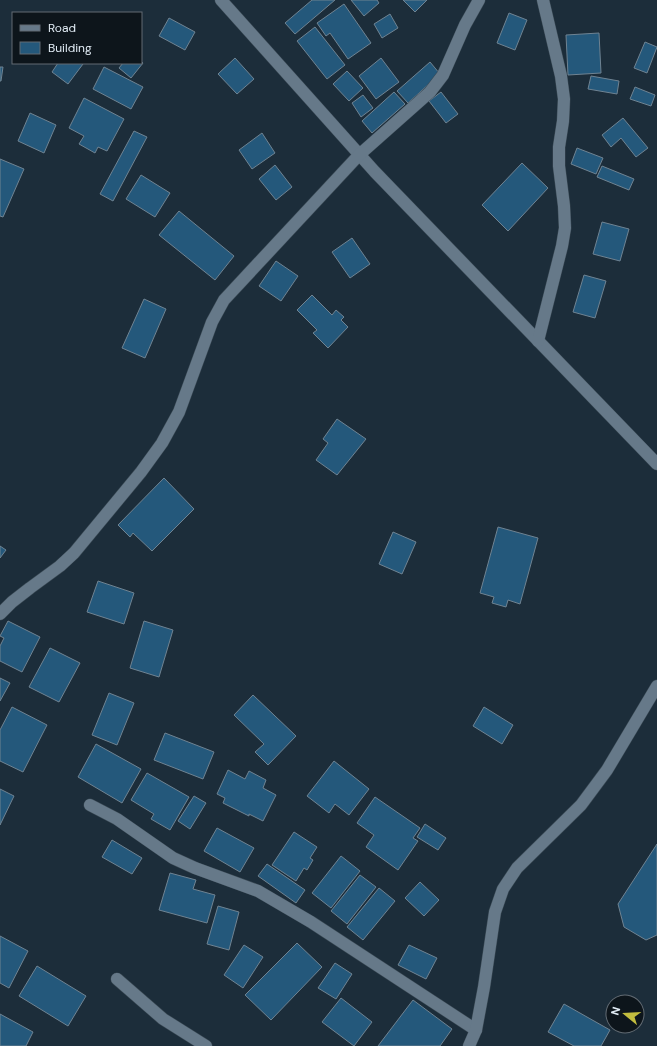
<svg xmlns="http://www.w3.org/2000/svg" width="657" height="1046" viewBox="0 0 657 1046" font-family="'DM Sans',sans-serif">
<rect width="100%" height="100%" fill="#1c2d3a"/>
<!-- building -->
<g fill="#24587b" stroke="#6f8392">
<polygon points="312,0 335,0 295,34 285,23"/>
<polygon points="351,0 377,0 379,3 364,16"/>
<polygon points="403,0 427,0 415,12"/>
<polygon points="344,4 371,43 348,59 330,33 326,36 317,23"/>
<polygon points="509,13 527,20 515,50 497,43"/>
<polygon points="390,14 398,28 382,38 374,24"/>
<polygon points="169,18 195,32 185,50 159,36"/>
<polygon points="315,27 345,65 327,79 297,41"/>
<polygon points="599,33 601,73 568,75 566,35"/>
<polygon points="645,42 657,47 647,73 634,68"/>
<polygon points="235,58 254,79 237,94 218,74"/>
<polygon points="381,58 399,82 376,99 359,76"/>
<polygon points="141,61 143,63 131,78 119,68 123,63 141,63"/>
<polygon points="430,62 440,74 408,103 397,91"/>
<polygon points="58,63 82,63 83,64 68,84 52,72"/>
<polygon points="0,67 3,67 1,81 0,81"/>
<polygon points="104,67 143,87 131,109 93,89"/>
<polygon points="347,71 363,88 349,101 333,84"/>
<polygon points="591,76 619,81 617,94 588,89"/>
<polygon points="635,87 655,95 651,106 630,99"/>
<polygon points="394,92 405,104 372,133 362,121"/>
<polygon points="441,92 458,114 446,123 429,101"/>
<polygon points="363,95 373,108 361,117 352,103"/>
<polygon points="84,98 124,119 107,151 98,147 95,153 79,144 84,136 69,128"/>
<polygon points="30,113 56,125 44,153 18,141"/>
<polygon points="623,118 648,148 636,157 621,138 611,147 602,135"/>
<polygon points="134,131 147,137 113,201 100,194"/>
<polygon points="262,133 275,153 252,169 239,150"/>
<polygon points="577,148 603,158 596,174 571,164"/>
<polygon points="0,159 24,169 3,217 0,216"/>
<polygon points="522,163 548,188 508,231 482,205"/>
<polygon points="275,165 292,187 276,200 259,179"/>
<polygon points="602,166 634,179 629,190 597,177"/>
<polygon points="141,175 170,193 155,217 126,199"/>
<polygon points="179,211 234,256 215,280 159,235"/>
<polygon points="602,222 629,229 620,261 593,254"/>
<polygon points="352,238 370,264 350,278 332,252"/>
<polygon points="276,261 298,276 281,301 259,286"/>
<polygon points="584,275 606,281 595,318 573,312"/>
<polygon points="312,295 332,315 336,310 344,317 341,320 348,327 328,348 313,333 317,330 297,310"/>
<polygon points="144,299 166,309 145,358 122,348"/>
<polygon points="337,419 366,439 337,475 316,460 328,443 323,439"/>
<polygon points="164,478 194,509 152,551 133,533 130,537 118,525"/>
<polygon points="498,527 538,538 520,604 508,600 506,607 492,603 494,597 480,593"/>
<polygon points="393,532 416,542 402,574 379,564"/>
<polygon points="0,546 6,550 0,558"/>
<polygon points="98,581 134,593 124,624 87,612"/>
<polygon points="8,621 40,637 22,672 0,661 0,646 4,638 0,636"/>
<polygon points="144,621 173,630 159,677 130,668"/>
<polygon points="50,648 80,663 59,702 29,687"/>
<polygon points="0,678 10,683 0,701"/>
<polygon points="109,693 134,703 117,745 92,735"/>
<polygon points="253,695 296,736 268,765 255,752 264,744 234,715"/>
<polygon points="12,707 47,725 23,772 0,761 0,730"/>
<polygon points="484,707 513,725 502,744 473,726"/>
<polygon points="165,733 214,752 203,779 154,760"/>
<polygon points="96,744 141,769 122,803 78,777"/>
<polygon points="334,761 369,789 349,815 335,804 329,813 307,796"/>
<polygon points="228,770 245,779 249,771 266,780 263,788 276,795 263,821 249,814 249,816 223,803 225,798 217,794"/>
<polygon points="147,773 189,797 170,830 151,819 154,814 131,800"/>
<polygon points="0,789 14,796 0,825"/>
<polygon points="194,796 206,803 190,829 178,821"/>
<polygon points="375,797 420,828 413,838 418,841 398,870 366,847 374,835 357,823"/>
<polygon points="425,824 446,838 438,850 417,837"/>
<polygon points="217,828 254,848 240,872 204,851"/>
<polygon points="294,832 317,847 310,858 313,860 307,870 304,868 296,881 272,865"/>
<polygon points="112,840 142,858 132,874 102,857"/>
<polygon points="657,844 657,935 646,940 624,927 618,904"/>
<polygon points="341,856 360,871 331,908 312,893"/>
<polygon points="267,864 305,890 296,903 258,876"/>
<polygon points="170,873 196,880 193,889 215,895 207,923 159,910"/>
<polygon points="360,875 376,887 347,924 331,911"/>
<polygon points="420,882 439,900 424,916 405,898"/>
<polygon points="379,888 395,901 363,940 347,927"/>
<polygon points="218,906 239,912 229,950 207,944"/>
<polygon points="0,936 28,951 9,988 0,983"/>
<polygon points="297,943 322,967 271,1020 245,995"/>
<polygon points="244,945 263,957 243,988 224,975"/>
<polygon points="409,945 437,958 426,979 398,965"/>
<polygon points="335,963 352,974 336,999 318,988"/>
<polygon points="37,966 86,996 68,1026 19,996"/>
<polygon points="341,998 372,1022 354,1046 322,1022"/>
<polygon points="413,1000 452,1029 440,1046 378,1046"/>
<polygon points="564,1004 610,1030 601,1046 574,1046 548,1032"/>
<polygon points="0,1014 33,1032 26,1046 0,1046"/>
</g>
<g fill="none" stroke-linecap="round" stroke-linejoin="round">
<defs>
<g id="minor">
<polyline points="221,0 375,172 657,464"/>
<polyline points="538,341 562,246 565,228 564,206 559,166 559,147 563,121 564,99 561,76 543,0"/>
<polyline points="0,614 12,602 30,588 60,566 74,553 141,472 162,443 179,412 212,322 224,300 359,155 430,92 443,75 465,25 479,0"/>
<polyline points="90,805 117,819 173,858 195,868 258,891 311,922 476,1030"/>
<polyline points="117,979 163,1019 206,1046"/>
<polyline points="469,1046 476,1030 484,987 495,912 503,889 517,868 581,805 607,770 657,686"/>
</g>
</defs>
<!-- minor casing -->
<use href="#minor" stroke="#3a4954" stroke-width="13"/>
<!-- minor -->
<use href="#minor" stroke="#667989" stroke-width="12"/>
</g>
<!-- legend -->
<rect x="12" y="12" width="130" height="52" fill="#0d151b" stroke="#626b73"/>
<rect x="20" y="25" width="20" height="6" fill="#667989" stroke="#626b73"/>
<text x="48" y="32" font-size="12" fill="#e2edf6">Road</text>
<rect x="20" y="42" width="20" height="12" fill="#24587b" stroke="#626b73"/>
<text x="48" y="52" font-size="12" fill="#e2edf6">Building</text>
<!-- north arrow -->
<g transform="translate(625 1014) rotate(288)"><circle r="19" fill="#0d151b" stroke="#626b73"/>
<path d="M0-3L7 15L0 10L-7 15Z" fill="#c2bd3f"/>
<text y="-6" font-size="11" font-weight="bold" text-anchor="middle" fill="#e2edf6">N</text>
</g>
</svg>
